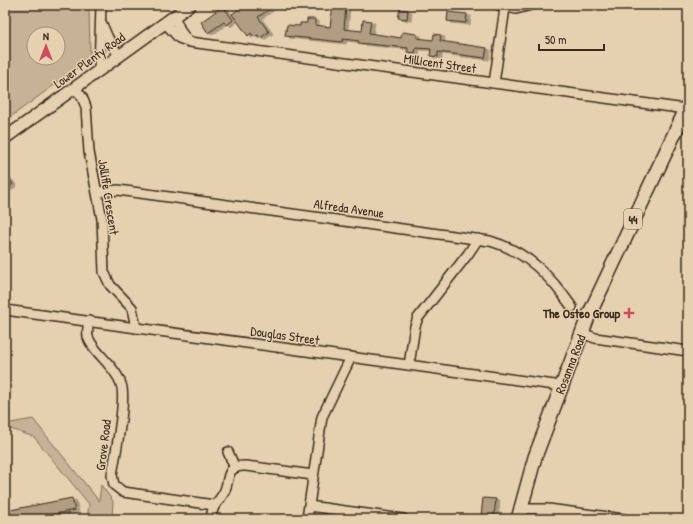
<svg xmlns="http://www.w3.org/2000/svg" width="693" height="524" viewBox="0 0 693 524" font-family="'Patrick Hand',sans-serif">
<defs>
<filter id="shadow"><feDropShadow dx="4" dy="2" stdDeviation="0" flood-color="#0004"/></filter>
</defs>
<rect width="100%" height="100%" fill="#e5d0af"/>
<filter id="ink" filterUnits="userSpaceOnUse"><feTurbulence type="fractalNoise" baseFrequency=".025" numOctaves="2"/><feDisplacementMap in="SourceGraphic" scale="8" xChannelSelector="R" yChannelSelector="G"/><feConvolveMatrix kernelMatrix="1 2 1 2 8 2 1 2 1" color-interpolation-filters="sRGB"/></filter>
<g filter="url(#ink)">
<!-- park -->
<g fill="#c6b295" stroke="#806e5a" fill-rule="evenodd">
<path d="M5,5H89L90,53V58L87,61L5,121ZM34,34H58V58H34Z"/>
<polygon points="33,419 99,501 101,485 113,501 112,519 87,519 89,504 34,437 5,427 5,424"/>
</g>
<!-- building -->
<g fill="#b19d82" stroke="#3b2a1e" filter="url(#shadow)">
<polygon points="238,5 275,5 258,17 269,32 260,38 258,35 254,37 251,33 248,36 232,14 240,8"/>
<polygon points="333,5 346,5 344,29 362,31 363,20 371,21 369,33 401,38 402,32 417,34 417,38 433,40 434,34 441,35 440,41 487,48 485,58 438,52 438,57 430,56 431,49 416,48 415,53 407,52 408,48 358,43 359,41 343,39 342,42 285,36 287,25 300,26 300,23 307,23 307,19 315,19 315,25 330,27"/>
<polygon points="223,6 233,20 227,25 224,22 208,33 201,22"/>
<polygon points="400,9 408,10 407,19 398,18"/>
<polygon points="448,12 467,14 466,23 447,21"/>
<polygon points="5,174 13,184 5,190"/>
<polygon points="72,498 75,510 29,519 5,519 5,511"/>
<polygon points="483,498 496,499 494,516 481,516"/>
</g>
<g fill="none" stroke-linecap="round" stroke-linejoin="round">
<defs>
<g id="minor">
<polyline points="499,5 516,9 531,5"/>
<polyline points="174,16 181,32 187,40"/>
<polyline points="165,23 179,38 190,42 686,109"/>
<polyline points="102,24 108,38 119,56"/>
<polyline points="99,70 101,5"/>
<polyline points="494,83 505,8"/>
<polyline points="75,88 82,97 86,107 89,152 102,219 104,272 110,285 132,308 136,328"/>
<path d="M98,192L118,190L490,241C528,252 550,276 572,307"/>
<polyline points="5,310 562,386"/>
<path d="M89,321C88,326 87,332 88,337C92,351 116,367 121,384C127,399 115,456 112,475L114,485L123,492L214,505"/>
<polyline points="582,333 595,338 688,351"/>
<polyline points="409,365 415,326 418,318 468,254 478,239"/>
<polyline points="228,452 235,468"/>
<polyline points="309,506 403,519"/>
<polyline points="520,509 548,509 624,519"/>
<path d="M211,519C213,503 216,506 223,494C231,482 223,465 246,466L313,475"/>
<polyline points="307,519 322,417 351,357"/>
</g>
<polyline id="major" points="5,138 190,5"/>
<polyline id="highway" points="518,519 535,457 588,317 688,105"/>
</defs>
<!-- minor casing -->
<use href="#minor" stroke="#3b2a1e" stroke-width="12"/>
<!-- major casing -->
<use href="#major" stroke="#3b2a1e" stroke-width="14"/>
<!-- highway casing -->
<use href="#highway" stroke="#3b2a1e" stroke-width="16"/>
<!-- minor -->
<use href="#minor" stroke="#e5d0af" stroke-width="9"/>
<!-- major -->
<use href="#major" stroke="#e5d0af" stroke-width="11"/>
<!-- highway -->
<use href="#highway" stroke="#e5d0af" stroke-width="13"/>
</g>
</g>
<!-- markers -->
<path fill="#d1495b" stroke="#e5d0af" stroke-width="1.5" d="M627 307h4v4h4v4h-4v4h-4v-4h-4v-4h4z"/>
<g text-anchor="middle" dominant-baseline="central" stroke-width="3" stroke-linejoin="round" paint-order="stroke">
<!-- shield labels -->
<rect fill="#e5d0af" stroke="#6e5c4a" stroke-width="1" x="624" y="209" width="18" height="20" rx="3"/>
<g font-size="12" font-weight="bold" fill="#3b2a1e">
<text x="633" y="219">44</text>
</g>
<!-- street labels -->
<g font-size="13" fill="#3b2a1e" stroke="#e5d0af">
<text transform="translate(89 60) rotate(-36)">Lower Plenty Road</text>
<text transform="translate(440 63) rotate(8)">Millicent Street</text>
<text transform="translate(109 197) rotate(81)">Jolliffe Crescent</text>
<text transform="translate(349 208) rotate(8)">Alfreda Avenue</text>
<text transform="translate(285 335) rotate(8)">Douglas Street</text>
<text transform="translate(570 364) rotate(-69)">Rosanna Road</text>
<text transform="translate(103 445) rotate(-83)">Grove Road</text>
</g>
<!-- poi labels -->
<g font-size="13" font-weight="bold" fill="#3b2a1e" stroke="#e5d0af" text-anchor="end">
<text x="620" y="313">The Osteo Group</text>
</g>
</g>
<!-- margin -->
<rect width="693" height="524" fill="none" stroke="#e5d0af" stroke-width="20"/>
<rect x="10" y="10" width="673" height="504" fill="none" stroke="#3b2a1e" stroke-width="1.5" filter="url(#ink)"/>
<!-- north arrow -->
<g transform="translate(46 46)"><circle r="19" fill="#e5d0af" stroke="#a18e75"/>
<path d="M0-3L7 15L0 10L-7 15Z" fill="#d1495b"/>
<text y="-6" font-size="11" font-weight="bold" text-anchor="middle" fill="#3b2a1e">N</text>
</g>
<!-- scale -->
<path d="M539 44v6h65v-6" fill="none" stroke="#3b2a1e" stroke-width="2"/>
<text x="545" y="44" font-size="12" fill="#3b2a1e" stroke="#e5d0af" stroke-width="3" paint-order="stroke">50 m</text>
</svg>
